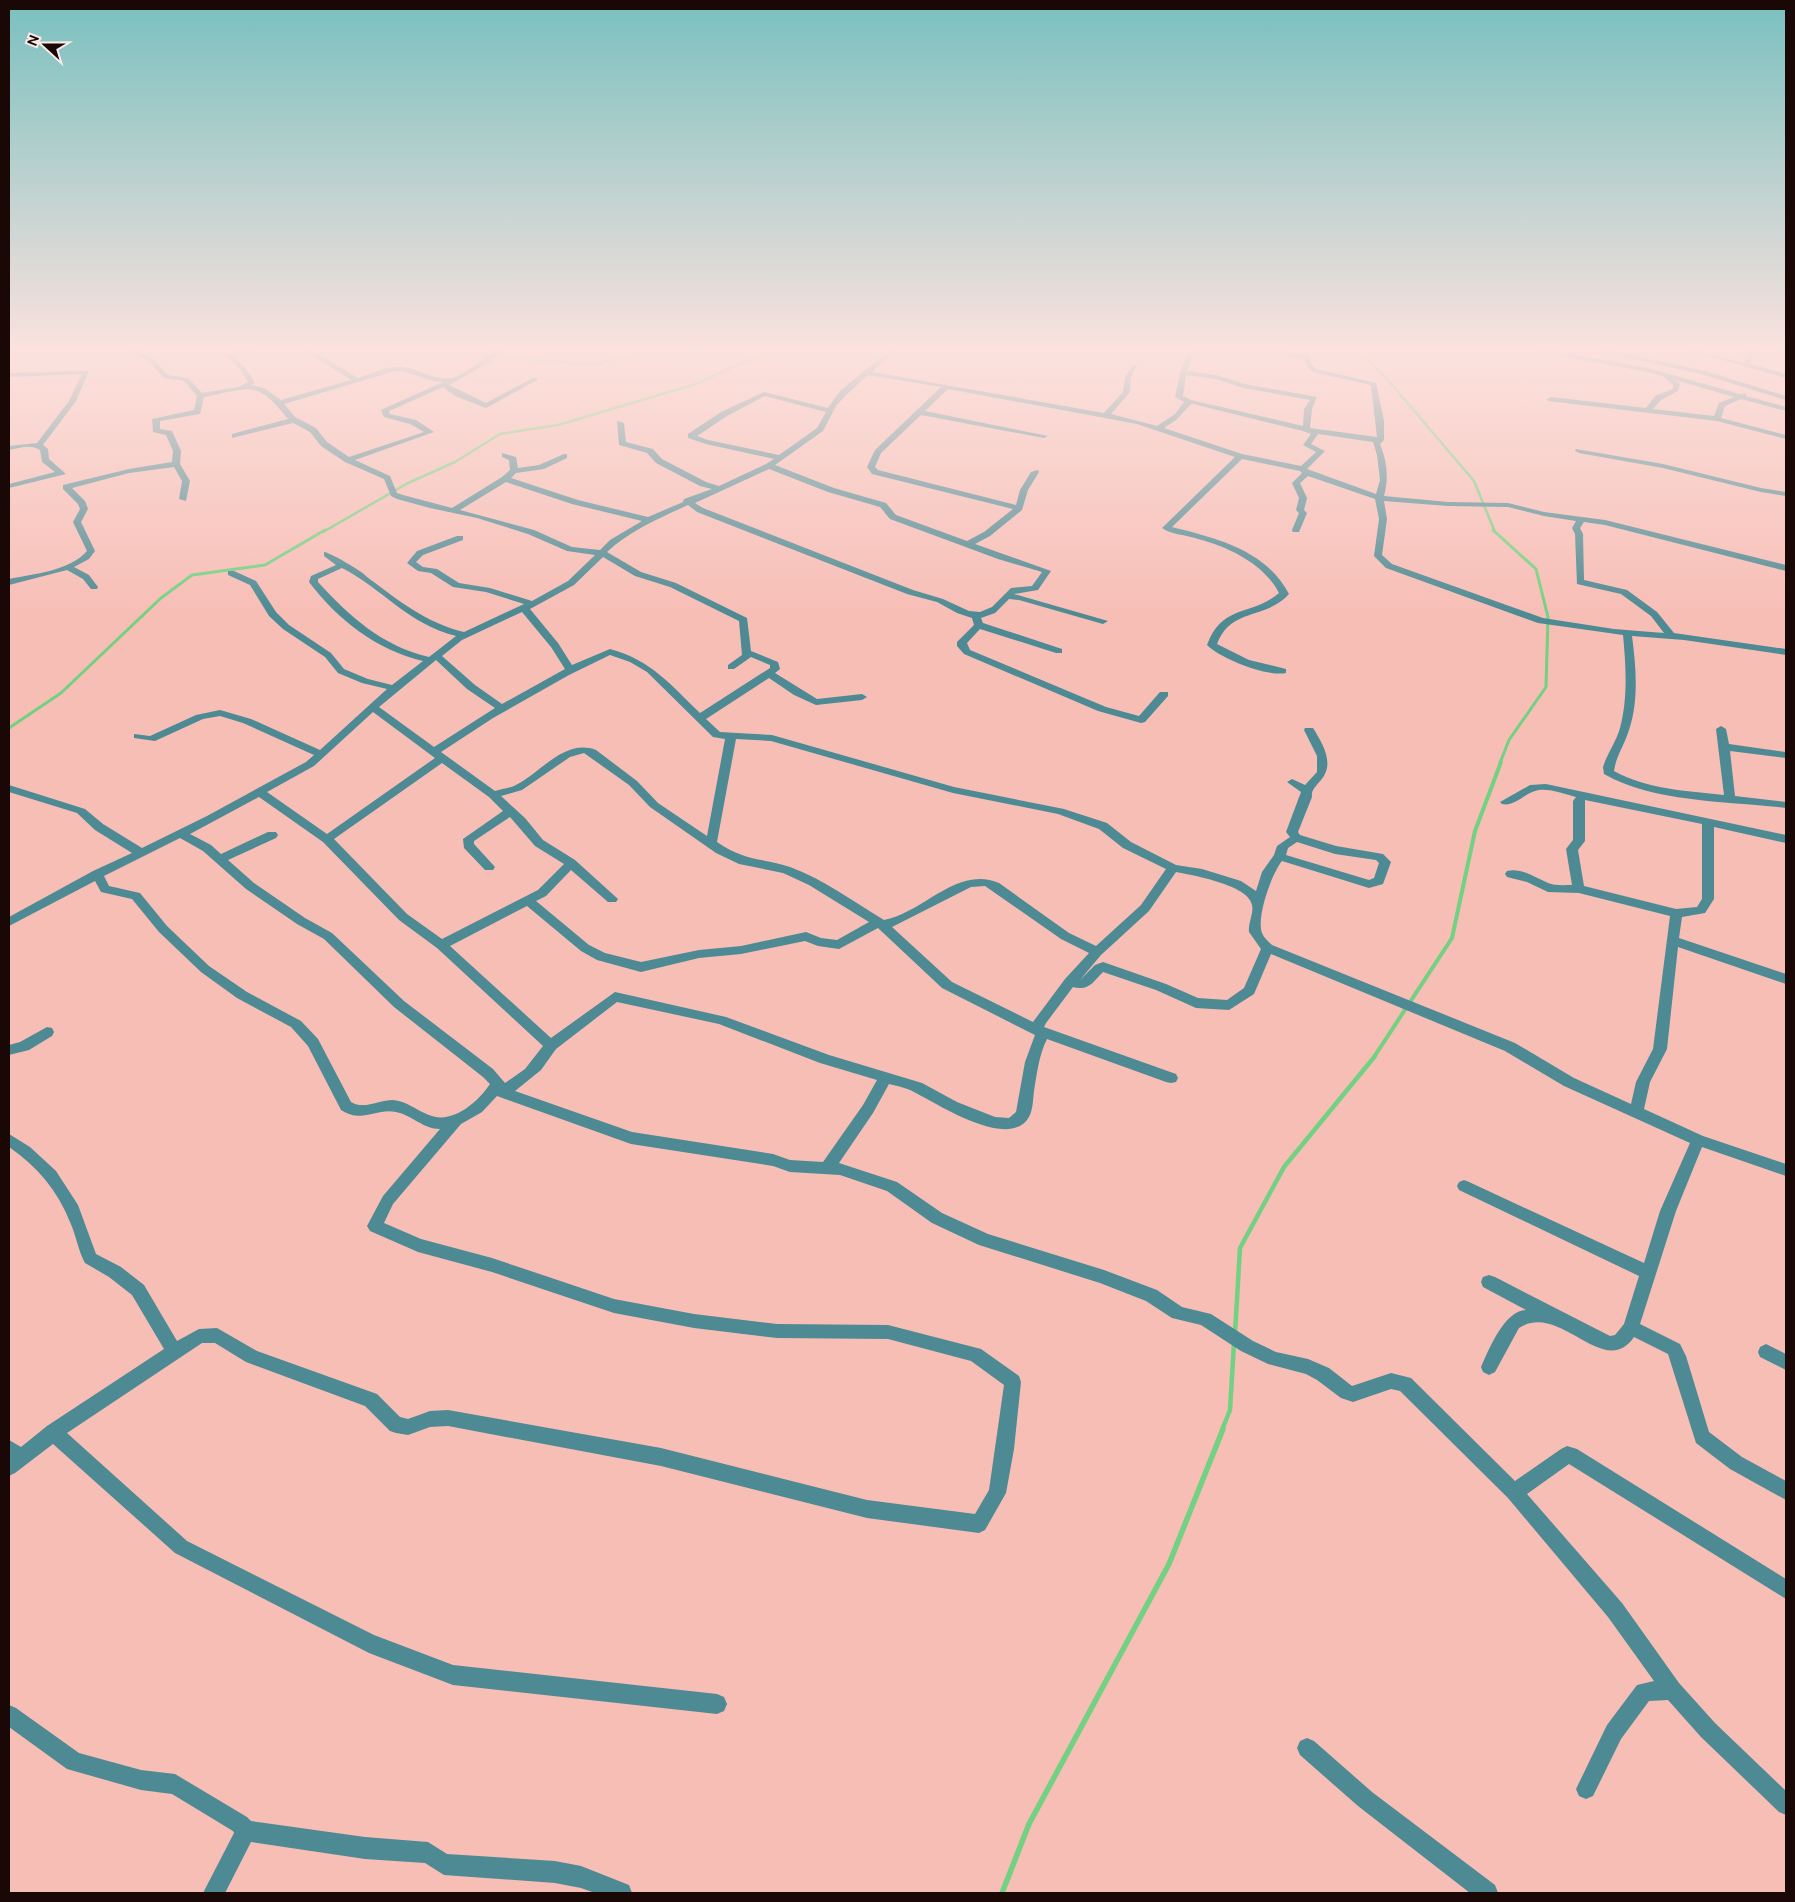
<svg xmlns="http://www.w3.org/2000/svg" width="1795" height="1902" viewBox="0 0 1795 1902" font-family="Ubuntu,sans-serif">
<rect width="100%" height="100%" fill="#f7beb6"/>
<g fill="none" stroke-linecap="round" stroke-linejoin="round">
<!-- stream-far4 -->
<g stroke="#72d182" stroke-width="2.5">
<polyline points="453,348 459,352 482,355 580,364 597,364 618,358 666,352 775,349"/>
<polyline points="1357,348 1393,386 1474,481 1495,532"/>
<polyline points="323,532 408,483 455,462 500,434 558,425 696,384 741,363 789,348"/>
</g>
<!-- stream-far3 -->
<g stroke="#72d182" stroke-width="3">
<polyline points="1493,530 1536,569 1548,617 1546,687 1509,740 1500,763"/>
<polyline points="9,728 61,693 161,598 192,575 265,565 325,530"/>
</g>
<!-- stream-far2 -->
<polyline stroke="#72d182" stroke-width="4" points="1374,1057 1452,938 1475,831 1501,762"/>
<!-- stream-far1 -->
<g stroke="#72d182" stroke-width="4.5">
<polyline points="1235,1333 1240,1248 1284,1167 1375,1056"/>
<polyline points="1222,1430 1230,1410 1234,1343"/>
</g>
<!-- stream -->
<polyline stroke="#72d182" stroke-width="5.5" points="1002,1893 1029,1824 1169,1564 1223,1429"/>
<!-- minor -->
<g fill="#4d8a93" fill-rule="evenodd">
<path d="M131,348C145,348 159,365 168,375L188,378L202,393L238,387L248,382L240,369L225,355L250,348H262L233,356L245,367L255,383L251,385L264,388L281,400L351,380L300,348H308L358,378C371,374 389,365 403,367C420,369 434,381 451,378C470,375 490,348 508,348L490,362L449,385L486,403L533,378H537V380L486,408L455,396L443,387L389,411L390,414L416,420L434,432L355,460L390,476L397,493L403,495L452,508L502,477L510,470L509,460L502,457V453L516,457L518,468L539,465L564,454H567V458L544,469L516,473L511,478L578,500L648,517L683,502L684,499L712,489L700,486L656,463L647,453L619,445L617,421L624,423L626,442L653,449L662,459L706,482L719,486L766,464L774,459L706,444L688,438V434L721,412L764,392L828,408L840,391L892,348H899L872,372L1104,413L1123,392L1125,377L1133,365H1137L1131,377L1130,392L1111,414L1157,426L1175,414L1184,402L1175,397L1181,369L1188,354L1199,350L1280,348L1288,353L1310,356L1311,363L1316,369L1376,383L1384,421V440L1380,444C1387,461 1389,478 1384,496L1448,502L1508,503L1544,512L1605,520L1786,565V571L1605,525L1584,522L1580,528L1583,534L1584,580L1627,590L1657,612L1674,633L1786,649V655L1684,640L1632,636C1636,667 1639,700 1629,730C1625,744 1616,756 1614,771C1646,789 1687,791 1724,795L1716,729L1721,726L1726,729L1729,744L1786,752V758L1730,751L1735,796L1786,802V808C1729,801 1655,803 1604,774L1603,767C1607,754 1616,742 1620,728C1628,698 1626,666 1623,635L1538,623L1386,568L1374,556L1379,519L1375,499L1308,476L1300,483L1307,498L1304,510L1307,513L1299,532H1293L1292,530L1299,513L1296,510L1299,498L1292,483L1302,473L1300,471L1242,459L1172,527C1216,538 1266,550 1289,594C1266,620 1231,607 1217,644L1249,660L1286,669V673C1267,677 1221,659 1207,645C1223,603 1251,617 1279,593C1264,563 1226,546 1195,538C1185,535 1170,534 1162,528L1235,457L1137,424L948,389L925,411L1048,436L1044,438L921,415L881,453L875,467L878,470L1016,505L1020,490L1031,472L1038,470L1039,472L1028,490L1022,510L990,536L975,544L1051,571L1038,590L1014,594L1108,621L1103,624L1019,600L1009,599L995,613L981,618L983,623L1062,649V653H1056L980,629L967,643L970,650L1106,707L1139,716L1160,692H1168V696L1145,722L1141,723L1098,711L964,654L957,646V642L974,625L972,618L957,613L937,602L907,594L697,512L688,505C660,518 629,531 607,552L641,572L676,583L747,618L751,651L778,662L780,669L775,673L817,699L862,694L867,697L862,700L816,705L794,695L769,678L706,719L720,732L772,735L954,787L1064,809L1107,823L1131,842L1176,865L1202,869L1241,881L1256,891L1262,872L1274,855L1277,846L1290,837L1286,832L1301,792L1287,782L1292,779L1305,785L1317,772V756L1304,730L1305,728H1313C1323,744 1335,764 1321,780C1316,786 1311,790 1312,797L1298,832L1300,835L1336,846L1383,854L1391,862L1383,884L1369,888L1282,861C1272,873 1256,917 1262,933C1264,938 1268,941 1272,945L1515,1043L1574,1078L1631,1104L1636,1082L1653,1049L1670,916L1579,893L1548,892L1527,882L1507,877L1505,874L1507,871C1521,867 1536,878 1548,883C1555,886 1565,885 1572,885L1566,849L1573,840V801L1576,797C1564,794 1547,787 1535,791C1524,794 1514,807 1502,804L1500,802L1530,785L1546,784L1786,835V843L1714,827V899L1705,913L1682,917L1679,938L1786,974V984L1678,947L1667,1049L1650,1082L1644,1109L1703,1136L1786,1164V1176L1702,1147L1676,1211L1640,1324L1680,1344L1686,1356L1709,1432L1742,1457L1786,1481V1500L1730,1469L1696,1443L1668,1354L1634,1337C1604,1381 1560,1301 1519,1328L1495,1372L1489,1375L1483,1372L1481,1367C1489,1349 1505,1310 1526,1310L1483,1287L1481,1282L1483,1277L1489,1275L1495,1277L1610,1336L1615,1335L1624,1324L1639,1276L1459,1190L1457,1186L1459,1182L1464,1180L1469,1182L1644,1263L1660,1211L1690,1143L1564,1086L1505,1051L1271,954L1254,994L1229,1010L1196,1008L1156,990L1103,972C1092,983 1089,991 1073,987L1046,1023L1044,1027L1176,1074L1178,1078L1176,1082L1171,1083L1166,1082L1047,1039C1039,1055 1037,1073 1034,1091C1033,1099 1033,1110 1029,1117C1009,1151 938,1104 914,1092C907,1088 897,1086 889,1084L873,1113L839,1163L897,1182L942,1213L988,1234L1104,1270L1157,1290L1182,1307L1211,1314L1253,1341L1276,1352L1308,1359L1329,1368L1352,1386L1391,1373L1411,1378L1515,1481L1561,1449L1567,1446L1577,1449L1786,1579V1599L1569,1464L1527,1494L1622,1603L1679,1683L1715,1723L1786,1791V1815L1779,1812L1701,1737L1668,1700L1649,1701L1621,1739L1593,1796L1586,1799L1579,1796L1576,1789L1607,1725L1637,1685L1654,1681L1608,1617L1508,1498L1400,1391L1391,1389L1353,1402L1341,1398L1317,1380L1306,1374L1268,1364L1241,1351L1201,1325L1172,1318L1146,1301L1100,1283L979,1245L932,1223L887,1191L840,1175L790,1172L773,1166L631,1144L497,1096L482,1112L461,1124L393,1204L384,1223L421,1239L492,1258L614,1299L694,1314L777,1324L888,1325L981,1349L1019,1376L1021,1382L1014,1449L1006,1493L985,1530L979,1533L867,1518L661,1466L448,1426L430,1427L408,1435L396,1433L390,1431L365,1406L246,1362L215,1343H202L67,1433L187,1541L374,1635L453,1665L717,1694L724,1697L727,1704L724,1711L717,1714L453,1685L369,1653L175,1553L53,1444L15,1473L9,1476V1440L21,1447L47,1426L164,1349L132,1295L109,1277L85,1263C78,1250 76,1235 70,1222C58,1191 37,1166 9,1147V1134L30,1147L56,1171L78,1205L96,1254L121,1267L144,1285L177,1341L199,1329L217,1328L257,1351L377,1394L400,1417L408,1419L430,1411L448,1410L661,1448L867,1500L975,1514L989,1490L1004,1385L971,1361L888,1339L777,1338L694,1328L614,1313L492,1272L418,1252L370,1231L367,1226L383,1196L440,1129C423,1129 412,1115 396,1112C375,1108 363,1124 341,1110L308,1046L291,1027L237,998L201,972L159,932L132,899L101,892L95,881L9,926V917L93,871L132,853L95,830L77,813L9,792V785L85,809L103,824L142,848L207,816L306,762L314,755L243,723L220,716L203,719L155,741L134,738V734L150,736L196,715L220,710L251,719L320,750L387,689L362,683L338,673L325,657L283,629L269,616L250,585L228,575V571H234L256,581L276,612L289,625L331,653L344,669L368,679L392,685L423,661C376,650 337,619 309,582L311,576L336,565L324,556V552C329,552 364,572 367,577C398,600 426,623 464,632L524,604L486,592L453,587L431,573L418,571L407,563L417,551L457,536H463V540L423,555L416,562L423,567L437,569L459,583L490,588L532,601L568,581L595,555L567,551L528,534L477,518L430,508L397,499L391,496L384,479L345,462L321,446L310,432L293,423L232,438V434L288,419C256,379 251,388 204,397L200,414L160,421V429L172,431L181,451L180,464L190,481L186,501L179,499L182,481L174,467L129,473L72,488L85,501L88,509L81,522L95,551L89,559L74,567L89,575L98,587L97,589H91L83,579L67,570L9,585V579C33,574 70,571 87,551L73,522L80,509L78,504L63,489V485L129,469L172,462L173,451L166,435L153,432L152,419L194,410L197,396L184,381L164,378L151,363L135,353ZM1278,352L1284,356L1305,359V363L1312,372L1371,385L1377,437L1310,428L1312,409L1317,397L1245,384L1216,375L1187,371L1193,356L1200,354ZM395,371C412,371 426,382 443,382L381,410L384,417L410,424L424,432L349,457L327,442L316,428L295,417L284,404ZM868,375L941,387L875,450L867,467L872,474L1013,509L984,532L967,541L896,515L886,503L834,488L775,465L823,431L836,406L846,395ZM1186,375L1215,379L1244,388L1310,400L1304,409L1303,426L1191,400L1183,396ZM765,396L826,412L817,428L779,455L708,440L697,436L727,416ZM1193,404L1303,431L1311,434L1303,445L1316,452L1301,466L1242,454L1164,428L1176,420L1190,405ZM1318,434L1373,442L1377,455L1380,480L1376,494L1307,469L1325,451L1311,444ZM769,469L828,492L880,507L890,519L998,559L1042,572L1032,586L1011,588L992,607L980,612L969,611L943,599L913,590L703,508L695,503ZM506,482L572,504L642,521L610,540L600,550L572,547L534,530L460,510ZM1384,501L1448,506L1508,507L1544,516L1576,521L1572,528L1575,534L1577,584L1621,594L1651,616L1664,633L1614,629L1543,618L1392,564L1382,555L1387,519ZM603,557L635,576L670,587L739,621L742,655L728,665V669H734L751,657L770,665V668L700,713C671,685 651,660 610,649L572,665L558,643L530,609L574,585ZM342,568C383,589 408,624 456,636L429,657C382,646 349,616 318,582V579ZM522,612L551,647L565,669L502,704L475,685L442,656L462,640ZM610,655L630,662L647,672L713,737L725,739L707,836L658,803L637,781L596,750C564,738 540,774 514,786C508,788 501,789 495,791L441,752L493,718L569,675ZM436,660L467,689L495,708L434,747L379,707ZM373,712L435,758L327,834L267,792L314,766ZM736,739L771,741L953,793L1058,814L1099,829L1123,848L1166,869L1141,905L1096,946L1069,933L999,883C957,865 923,913 884,920C854,902 823,879 790,867C762,858 744,861 717,842ZM584,753L629,785L650,807L716,853L739,864L783,873L809,885L869,922L837,940L821,938L806,932L741,946L699,950L641,962L605,953L589,945L536,901L546,896L571,870L608,902H616L618,899L575,860L543,840L525,818L501,796L522,790L570,757ZM442,763L489,797L503,811L463,839L464,848L485,870H493L495,867L474,844V841L510,817L535,846L564,864L538,890L442,939L407,914L334,839ZM259,797L323,842L399,920L437,948L543,1046L525,1069L505,1083L493,1069L404,1001L332,933L305,918L254,883L228,860L276,838L278,835L276,832H268L221,854L211,845L190,834ZM1585,800L1702,824V899L1697,907L1676,909L1584,886L1578,850L1585,841ZM180,838L203,851L246,889L297,924L324,939L394,1007L483,1077L490,1084C478,1102 452,1125 429,1115C416,1110 406,1101 393,1100C379,1100 364,1110 351,1102L318,1039L301,1021L247,992L209,966L167,926L140,893L109,886L104,876ZM1297,842L1335,854L1376,860L1379,863L1374,878L1369,880L1286,855L1288,848ZM1176,872C1192,875 1249,885 1252,905C1254,913 1248,923 1249,932L1261,949L1244,988L1227,1000L1198,998L1166,984L1103,962L1095,965L1080,980L1101,955L1149,911ZM985,886L1061,939L1089,953L1065,979L1033,1022L952,982L892,927L971,887ZM527,906L581,951L597,960L641,972L699,958L741,954L805,941L818,946L839,949L878,928L942,988L1035,1035L1025,1062L1016,1112L1009,1118L995,1117L957,1102L922,1083L829,1055L726,1017L615,992L551,1038L450,946ZM617,1002L719,1024L820,1063L877,1080L863,1105L823,1162L790,1160L773,1154L632,1132L515,1091L541,1070L556,1049Z"/>
<path d="M1522,348H1537L1648,368L1740,394L1746,393V396L1786,407V411L1741,399L1725,406L1721,418L1786,435V439L1717,421L1548,401L1547,399L1551,397L1646,408L1655,396L1673,389V385L1663,376L1647,372ZM1675,380L1734,397L1719,403L1714,416L1653,409L1661,400L1678,391L1680,384Z"/>
<polygon points="1679,348 1690,348 1744,363 1751,348 1757,348 1750,364 1786,374 1786,378"/>
<polygon points="1604,349 1705,371 1786,396 1786,400 1701,374 1602,352 1602,350"/>
<path d="M89,371L76,401L43,445L48,449L49,459L66,474L9,488V484L55,472L42,462L40,450C30,444 20,448 9,450V446L37,443L69,401L82,374L9,377V373Z"/>
<polygon points="1576,449 1663,464 1761,488 1786,492 1786,496 1761,492 1663,468 1579,453 1575,451"/>
<polygon points="47,1027 52,1028 54,1032 52,1036 29,1050 9,1055 9,1045 20,1042"/>
<polygon points="1766,1344 1786,1354 1786,1370 1760,1357 1758,1352 1760,1347"/>
<polygon points="9,1705 16,1708 79,1753 141,1770 175,1774 247,1817 251,1821 365,1837 428,1842 447,1854 555,1861 581,1866 629,1885 632,1893 595,1893 581,1888 555,1883 444,1875 425,1863 365,1859 251,1842 225,1893 203,1893 234,1833 233,1831 172,1794 141,1790 67,1769 9,1727"/>
<polygon points="1307,1738 1314,1741 1372,1792 1495,1885 1498,1893 1470,1893 1358,1806 1300,1755 1297,1748 1300,1741"/>
</g>
</g>
<!-- sky -->
<linearGradient id="sky" x2="0" y2="1"><stop stop-color="#79c0bf"/><stop offset="0.57" stop-color="#fbe2de"/><stop offset="1" stop-color="#fbe2de" stop-opacity="0"/></linearGradient>
<rect width="1795" height="614" fill="url(#sky)"/>
<!-- border -->
<rect width="1795" height="1902" fill="none" stroke="#1a0806" stroke-width="20"/>
<!-- north arrow -->
<g transform="translate(45 45) rotate(291)" stroke="#fceae8" stroke-width="4" paint-order="stroke">
<path d="M0-4L9 19L0 12L-9 19Z" fill="#1a0806"/>
<text y="-8" font-size="14" font-weight="bold" text-anchor="middle" fill="#1a0806">N</text>
</g>
</svg>
